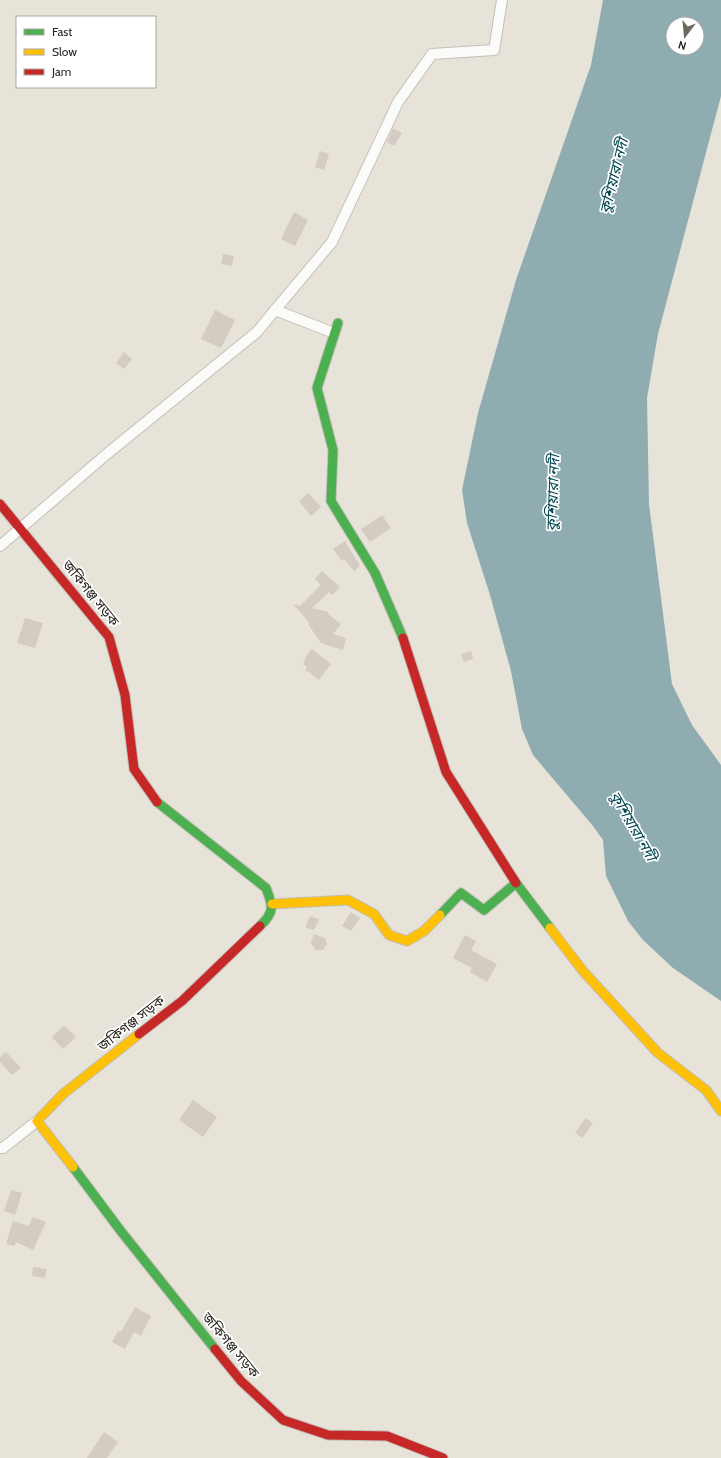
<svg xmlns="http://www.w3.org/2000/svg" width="721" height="1458" viewBox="0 0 721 1458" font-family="Cabin,'Noto Sans Bengali',sans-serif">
<rect width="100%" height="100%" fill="#e7e3d9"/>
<!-- water -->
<path fill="#8facb0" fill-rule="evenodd" d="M603,0H721V96L658,334L647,398L649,504L672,684L692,725L721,765V1001L673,968L643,940L628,921L606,876L603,840L593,826L533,755L522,729L511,671L490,595L467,523L462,490L478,413L516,280L591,65ZM673,24H697V48H673Z"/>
<!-- building -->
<g fill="#d4cbc3">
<polygon points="393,128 402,133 394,146 387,142"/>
<polygon points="320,151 329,154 324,170 315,167"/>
<polygon points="294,212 308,220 295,246 281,239"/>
<polygon points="223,254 234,256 232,266 221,264"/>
<polygon points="215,310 235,320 221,348 201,339"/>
<polygon points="124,352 132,359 124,369 116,363"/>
<polygon points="308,493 321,507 311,516 299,501"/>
<polygon points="382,515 391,528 370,542 361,529"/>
<polygon points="345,541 360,566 354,571 344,559 342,561 333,549"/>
<polygon points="322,571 340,587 332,595 329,592 312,608 328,612 328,614 341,624 333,634 346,638 343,650 321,643 308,624 309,623 303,615 293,604 300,606 321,585 315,579"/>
<polygon points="25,618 43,623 35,648 17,643"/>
<polygon points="312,649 331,664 319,680 309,672 305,671 307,666 303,665 306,656"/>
<polygon points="471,651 473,659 464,662 461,654"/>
<polygon points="351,912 360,918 351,931 342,926"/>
<polygon points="310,916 319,919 314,930 305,927"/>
<polygon points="314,934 325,938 327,944 323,950 316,950 312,945 311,942"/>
<polygon points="465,935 476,941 471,950 497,964 487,982 470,972 472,968 453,958"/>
<polygon points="64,1025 76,1037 63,1049 52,1037"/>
<polygon points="6,1052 21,1068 12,1075 0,1062 0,1057"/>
<polygon points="193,1100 217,1117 203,1137 179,1120"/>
<polygon points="586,1118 593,1123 582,1138 575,1133"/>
<polygon points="11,1190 22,1193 15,1215 4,1211"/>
<polygon points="33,1217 46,1222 33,1250 16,1242 14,1246 6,1244 13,1221 29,1226"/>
<polygon points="33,1267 47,1269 45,1278 32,1276"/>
<polygon points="135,1307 151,1316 141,1336 134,1332 125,1349 112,1342 118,1331 121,1332"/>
<polygon points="104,1432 118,1442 107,1458 87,1458"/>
</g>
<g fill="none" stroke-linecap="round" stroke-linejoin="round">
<defs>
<g id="street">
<polyline points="275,310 332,242 398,102 432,54 494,50 502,0"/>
<polyline points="0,546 108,453 257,332 275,310 334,333"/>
<polyline points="0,1148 3,1148 37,1121"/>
</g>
<g id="fast">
<polyline points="338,323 317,388 333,450 331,501 375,573 403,638"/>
<path d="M157,802L266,888C273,906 275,912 260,926"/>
<polyline points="440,915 461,893 484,910 516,883 550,928"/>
<polyline points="73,1167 120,1230 215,1349"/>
</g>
<g id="slow">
<polyline points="272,904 348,900 374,914 389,935 407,941 424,931 440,915"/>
<polyline points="550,928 583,971 658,1053 706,1090 721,1111"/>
<polyline points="73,1167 37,1121 63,1094 139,1034"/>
</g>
<g id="jam">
<polyline points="0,504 109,637 125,695 134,769 157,802"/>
<polyline points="403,638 446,772 516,883"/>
<polyline points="139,1034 182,1001 260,926"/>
<polyline points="215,1349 241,1381 283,1420 328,1435 387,1436 443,1458"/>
</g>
</defs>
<!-- street casing -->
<use href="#street" stroke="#c2bfb7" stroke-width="12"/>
<!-- fast casing -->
<use href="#fast" stroke="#c2bfb7" stroke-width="11"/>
<!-- slow casing -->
<use href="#slow" stroke="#c2bfb7" stroke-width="11"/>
<!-- jam casing -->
<use href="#jam" stroke="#c2bfb7" stroke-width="11"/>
<!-- street -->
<use href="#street" stroke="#fbfbf9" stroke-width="10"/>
<!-- fast -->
<use href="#fast" stroke="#4caf50" stroke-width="9"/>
<!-- slow -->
<use href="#slow" stroke="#ffc107" stroke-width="9"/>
<!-- jam -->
<use href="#jam" stroke="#c62828" stroke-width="9"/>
</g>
<g text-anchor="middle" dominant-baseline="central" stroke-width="3.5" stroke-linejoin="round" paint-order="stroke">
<!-- street labels -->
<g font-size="14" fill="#28251e" stroke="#fff">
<text transform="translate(91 593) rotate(51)">জকিগঞ্জ সড়ক</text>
<text transform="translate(131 1023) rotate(-38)">জকিগঞ্জ সড়ক</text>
<text transform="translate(231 1345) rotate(50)">জকিগঞ্জ সড়ক</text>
</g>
<!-- water labels -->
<g font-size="15" font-style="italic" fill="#004651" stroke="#fff">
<text transform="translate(614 176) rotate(-76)">কুশিয়ারা নদী</text>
<text transform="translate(553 493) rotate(-88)">কুশিয়ারা নদী</text>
<text transform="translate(633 826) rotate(60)">কুশিয়ারা নদী</text>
</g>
</g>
<!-- legend -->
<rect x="16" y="16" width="140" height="72" fill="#ffffff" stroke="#a9a8a5"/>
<rect x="24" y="29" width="20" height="6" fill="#4caf50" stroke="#a9a8a5"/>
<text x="52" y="36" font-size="12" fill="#28251e">Fast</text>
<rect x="24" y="49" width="20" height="6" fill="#ffc107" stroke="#a9a8a5"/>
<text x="52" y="56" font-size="12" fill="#28251e">Slow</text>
<rect x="24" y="69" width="20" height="6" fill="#c62828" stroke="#a9a8a5"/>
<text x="52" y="76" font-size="12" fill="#28251e">Jam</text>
<!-- north arrow -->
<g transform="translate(685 36) rotate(196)"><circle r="19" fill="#ffffff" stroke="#a9a8a5"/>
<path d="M0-3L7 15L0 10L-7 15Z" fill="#6b685f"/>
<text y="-6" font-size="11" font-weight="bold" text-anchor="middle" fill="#28251e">N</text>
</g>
</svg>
